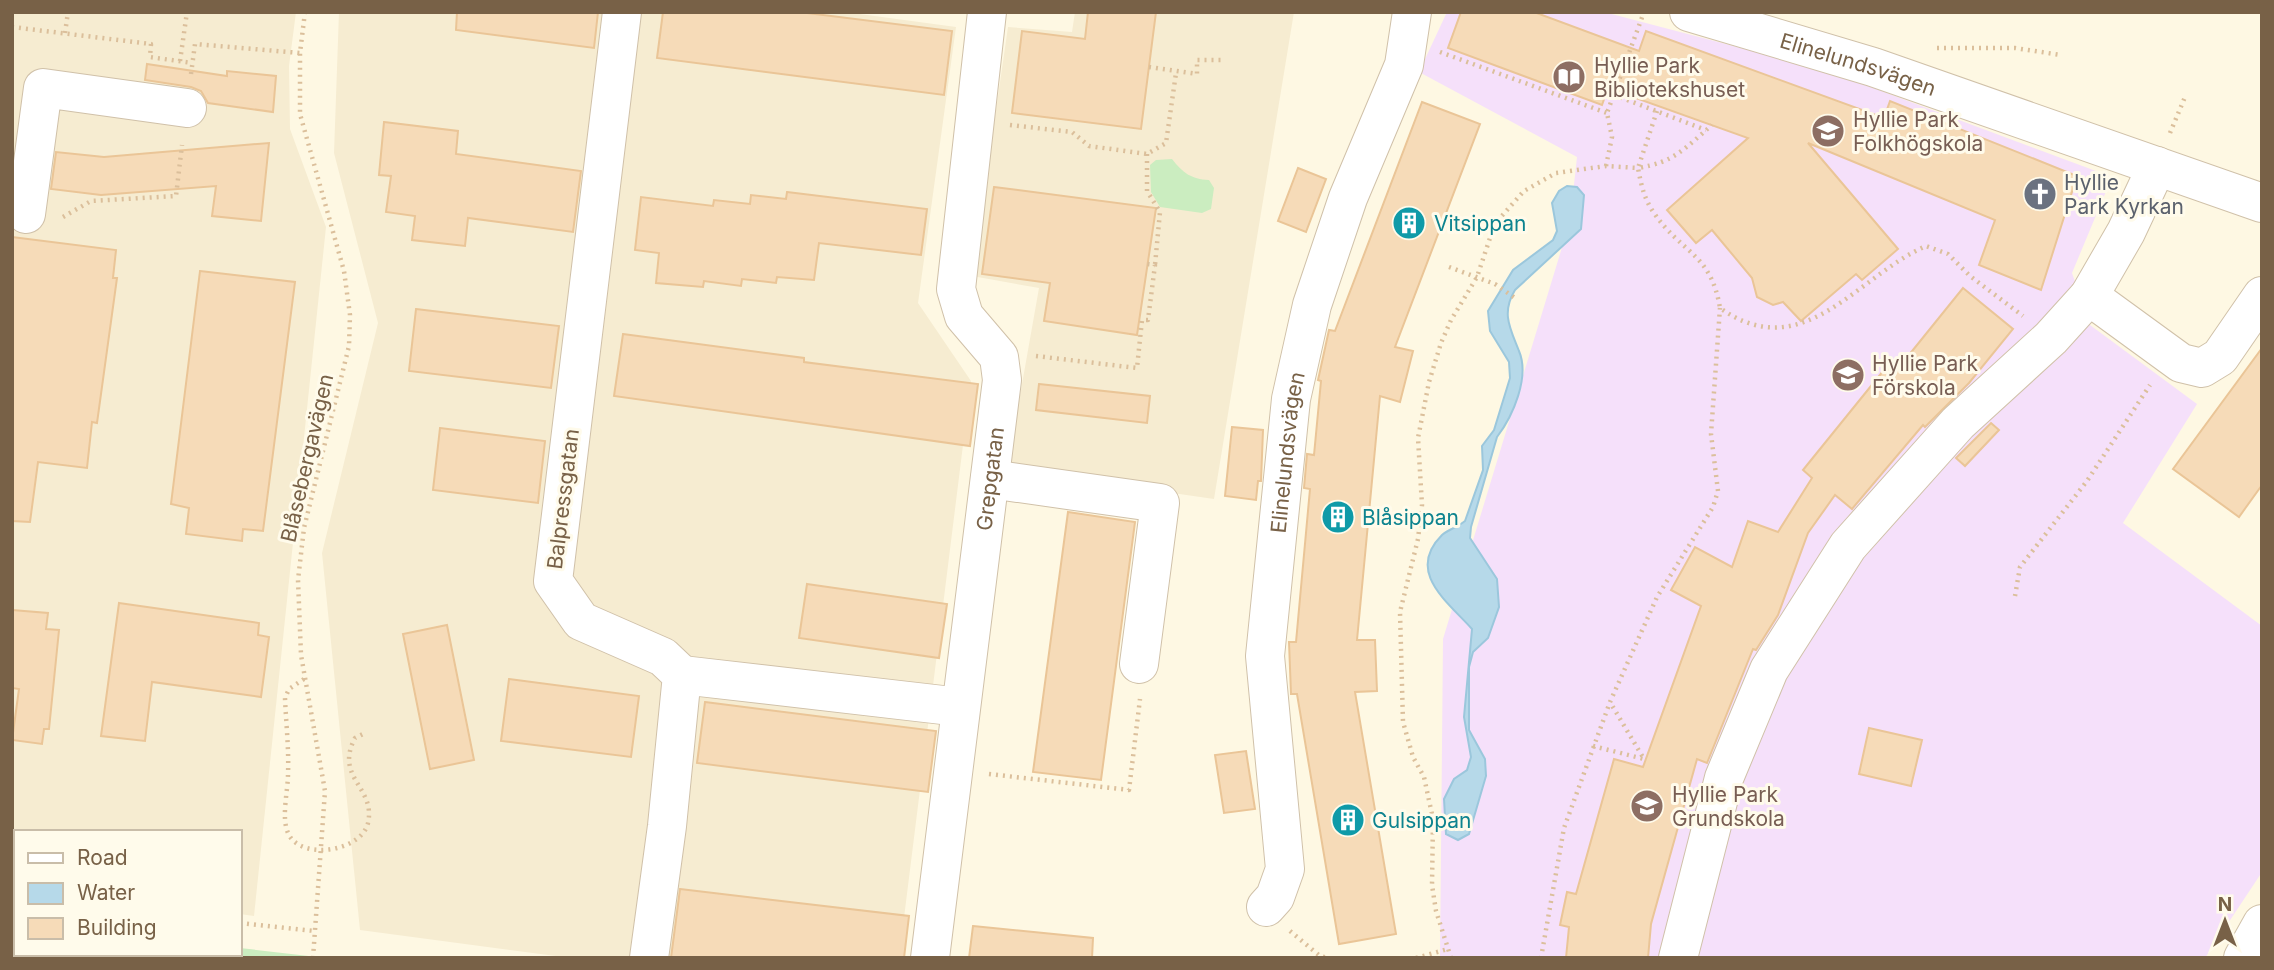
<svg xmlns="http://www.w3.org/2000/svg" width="2274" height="970" viewBox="0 0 2274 970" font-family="Inter,sans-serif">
<rect width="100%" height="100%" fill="#fef8e3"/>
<!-- residential -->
<g fill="#f6ecd1">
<polygon points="12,12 296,12 289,66 290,129 326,227 254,916 240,914 240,832 16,832 16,884 12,884"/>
<polygon points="339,12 845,12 956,27 918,303 971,381 899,958 571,958 360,930 322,553 378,323 334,153"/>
<polygon points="1075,12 1294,12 1214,499 1007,469 1039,288 972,276 1008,27 1072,32"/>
</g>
<!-- education -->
<polygon fill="#f5e0fa" points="1447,12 1604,12 1825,70 2112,177 2072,273 2090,325 2197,404 2123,523 2262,626 2262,872 2205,958 1440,958 1443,639 1570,221 1577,157 1419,72"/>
<!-- green -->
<g fill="#cbedc0">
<path d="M1172,159C1183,173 1191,179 1209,180L1214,188L1211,209L1202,213L1160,207L1151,192L1150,165L1156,160Z"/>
<polygon points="12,921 16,922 16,954 240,954 240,948 326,958 12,958"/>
</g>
<!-- water -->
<path fill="#b6d9e9" stroke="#9bc7dc" stroke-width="2" d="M1567,186L1577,187L1584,195L1581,229L1515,290C1501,313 1510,328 1519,351C1530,377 1513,416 1497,437L1471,527L1470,538L1497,579L1499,607L1488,638L1473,652L1469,667V730L1485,759L1486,776L1469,834L1458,840L1446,834L1444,799L1454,779L1467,770L1471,757L1464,717L1472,629C1448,602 1405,572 1442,535C1449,529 1458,527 1465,521L1483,470L1482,446L1494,430L1510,378L1509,362L1490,331L1488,311L1513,270L1553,240L1557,231L1552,203L1559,191Z"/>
<!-- building -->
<g fill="#f6dbb8" stroke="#eac597" stroke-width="2">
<polygon points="457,12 598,12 594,48 456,30"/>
<polygon points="663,12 799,12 952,31 944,95 657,58"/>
<polygon points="1088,12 1156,12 1141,129 1012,113 1022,31 1085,39"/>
<polygon points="1461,12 1534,12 1639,51 1646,31 1884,118 1890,101 2077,176 2041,290 1979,265 1995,220 1808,143 1898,249 1862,280 1856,274 1801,321 1783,302 1773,305 1757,297 1752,278 1712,230 1696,243 1667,210 1748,138 1608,88 1602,105 1448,48"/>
<polygon points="147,64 227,76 227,71 276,76 273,112 208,103 201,91 191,87 145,80"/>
<polygon points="1422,102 1480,124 1395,347 1413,351 1400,402 1380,396 1357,640 1375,640 1377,691 1355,692 1396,934 1339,944 1297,694 1291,694 1289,642 1296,642 1310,489 1304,488 1307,454 1314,455 1321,381 1318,380 1329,330 1335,331"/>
<polygon points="384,122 458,131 456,154 581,171 573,232 468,218 465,246 412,240 415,216 386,212 391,176 379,175"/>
<polygon points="269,143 261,221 212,216 216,186 101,195 51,189 56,152 104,157"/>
<polygon points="1298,168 1326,179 1306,232 1278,221"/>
<polygon points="994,187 1156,208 1137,335 1044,321 1050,283 982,274"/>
<polygon points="787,192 927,209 921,255 819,243 814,280 777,277 776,283 742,279 741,286 704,281 703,287 656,283 659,253 635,250 641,197 713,206 714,200 750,204 751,195 786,199"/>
<polygon points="12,237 116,250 113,278 117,278 97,423 92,422 87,468 38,462 30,522 12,521"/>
<polygon points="200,271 295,282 263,531 243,529 242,541 186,534 189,508 171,504"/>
<polygon points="1963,288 2013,329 1969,383 1925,427 1923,425 1852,509 1835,495 1808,533 1778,615 1756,650 1753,649 1707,763 1697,759 1651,924 1648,958 1566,958 1569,927 1560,925 1567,892 1576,894 1614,759 1643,767 1701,606 1671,590 1695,547 1732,567 1748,521 1778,532 1812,478 1803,470 1888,365 1896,371"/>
<polygon points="416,309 559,326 551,388 409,371"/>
<polygon points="623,334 804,358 804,362 978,384 970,446 614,396"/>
<polygon points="2262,348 2262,485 2239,517 2173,469"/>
<polygon points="1039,384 1150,396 1147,423 1036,410"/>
<polygon points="1991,423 1999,430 1965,466 1956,458"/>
<polygon points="1232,427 1263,430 1261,481 1258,481 1256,500 1225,496"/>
<polygon points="440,428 545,441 538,503 433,490"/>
<polygon points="1068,512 1135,522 1101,780 1033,772"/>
<polygon points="807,584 947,604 939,658 799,638"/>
<polygon points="119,603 259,623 258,635 269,637 261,697 152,682 145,741 101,736"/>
<polygon points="12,610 48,613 46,629 59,630 49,729 44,729 42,744 12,740 19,689 12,688"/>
<polygon points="447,625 474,760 430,769 403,634"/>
<polygon points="509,679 639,696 631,757 501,741"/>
<polygon points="705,702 936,731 928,792 697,763"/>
<polygon points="1869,728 1922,740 1911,786 1859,774"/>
<polygon points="1246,751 1255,809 1224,813 1215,755"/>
<polygon points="680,889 909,916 904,958 671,958"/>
<polygon points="973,926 1093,938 1092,958 969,958"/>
</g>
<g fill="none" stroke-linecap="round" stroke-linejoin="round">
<defs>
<g id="minor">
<polyline points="622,12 553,581 581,621 663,657 682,675 667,826 649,958"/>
<path id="s1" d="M1689,12L1873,67L2262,203"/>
<polyline points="26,214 43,88 187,108"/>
<polyline points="2089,296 2181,363 2202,368 2220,357 2262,296"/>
<polyline points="990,479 1160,503 1139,664"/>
<polyline points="682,675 960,707"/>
<polyline points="12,897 16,897"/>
<path id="s2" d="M1266,907L1275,897L1285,869L1265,656L1291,399L1312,305L1348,198L1404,65L1412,12"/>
<path id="s3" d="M930,958L1002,380L999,357L964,316L956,289L987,12"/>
<polyline points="1678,958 1724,778 1769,670 1848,546 1958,423 2051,338 2089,296 2126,232 2157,166"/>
<polyline points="2243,958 2262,924"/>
</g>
</defs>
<!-- minor casing -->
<use href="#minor" stroke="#d0c1a9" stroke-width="40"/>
<!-- path -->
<g stroke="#dbbf9b" stroke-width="4.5" stroke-dasharray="2 5" stroke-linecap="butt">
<polyline points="305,12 300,53 300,114 344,271 350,315 349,346 304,528 298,580 301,655 325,791 313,958"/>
<polyline points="12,27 151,44 150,57 192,63"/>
<polyline points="65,33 68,12"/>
<polyline points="1937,48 2015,48 2061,55"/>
<polyline points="1440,52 1607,113"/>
<polyline points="180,61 187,12"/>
<polyline points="1149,67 1197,74 1197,60 1225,60"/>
<polyline points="191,74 195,44 300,53"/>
<polyline points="1614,95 1706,130"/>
<path d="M1657,111L1638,168C1675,162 1685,148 1712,125"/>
<polyline points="1010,125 1072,132 1089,146 1147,154 1166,143 1176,73"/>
<polyline points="2170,133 2185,97"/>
<polyline points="1147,154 1147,191 1160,212 1155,265"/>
<polyline points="1606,166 1612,137 1607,113 1644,12"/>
<polyline points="63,217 91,201 176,196 182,145"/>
<polyline points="1449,267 1495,284 1515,298"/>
<polyline points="1036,356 1137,368 1142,320 1148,320 1155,265 1147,264"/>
<polyline points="2015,596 2020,567 2087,481 2150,385"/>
<path d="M304,679L289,689L285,698C286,723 289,749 288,774C288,791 281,817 288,833C300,861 361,852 368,823C376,787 334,778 355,738L365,733"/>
<polyline points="1593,746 1644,759 1610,702"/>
<polyline points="989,774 1129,790 1140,699"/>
<polyline points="240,923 315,931"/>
<polyline points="1290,931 1320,956 1329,958"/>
<polyline points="185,954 226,958"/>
<polyline points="96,958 136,954"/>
<polyline points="1416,958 1448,949"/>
<path d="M1451,958L1436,911L1432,885L1433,819L1424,777L1413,757L1403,722L1400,612L1418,539L1422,505L1418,438L1429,382L1441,343L1451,320L1477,277L1490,238L1501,217L1524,191L1556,173L1606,166L1638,168C1641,184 1644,199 1654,213C1681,253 1711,253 1720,308C1803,367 1857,276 1926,246L1948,254L1970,276L2023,316"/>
<polyline points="1541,958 1564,828 1610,702 1657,597 1713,507 1718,491 1711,434 1720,308"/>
</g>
<!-- minor -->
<use href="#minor" stroke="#fff" stroke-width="38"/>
</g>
<!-- icons -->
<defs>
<symbol id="library-disc" viewBox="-11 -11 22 22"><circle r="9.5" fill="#8d6e63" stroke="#fffbeb"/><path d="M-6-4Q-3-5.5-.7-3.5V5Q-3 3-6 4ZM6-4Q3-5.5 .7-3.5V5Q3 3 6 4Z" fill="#fff"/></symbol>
<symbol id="university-disc" viewBox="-11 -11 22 22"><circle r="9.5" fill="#8d6e63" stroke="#fffbeb"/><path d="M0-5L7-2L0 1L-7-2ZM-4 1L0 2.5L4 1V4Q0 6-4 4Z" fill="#fff"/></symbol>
<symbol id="church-disc" viewBox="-11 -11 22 22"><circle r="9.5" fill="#6b7280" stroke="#fffbeb"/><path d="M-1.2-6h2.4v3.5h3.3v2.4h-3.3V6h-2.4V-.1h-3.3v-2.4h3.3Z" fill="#fff"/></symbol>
<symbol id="building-disc" viewBox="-11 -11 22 22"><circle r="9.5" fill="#0f9aa8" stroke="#fffbeb"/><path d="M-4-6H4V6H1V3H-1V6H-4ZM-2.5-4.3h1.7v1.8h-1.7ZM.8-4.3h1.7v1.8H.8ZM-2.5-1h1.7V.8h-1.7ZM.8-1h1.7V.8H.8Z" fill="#fff"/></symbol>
<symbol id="school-disc" viewBox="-11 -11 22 22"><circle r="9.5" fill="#8d6e63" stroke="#fffbeb"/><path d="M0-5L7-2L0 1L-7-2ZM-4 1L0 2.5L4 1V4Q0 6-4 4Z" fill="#fff"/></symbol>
</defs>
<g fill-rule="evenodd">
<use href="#library-disc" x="1550" y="58" width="38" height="38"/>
<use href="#university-disc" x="1809" y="112" width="38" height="38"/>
<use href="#church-disc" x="2021" y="175" width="38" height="38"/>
<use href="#building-disc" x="1390" y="204" width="38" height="38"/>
<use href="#school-disc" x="1829" y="356" width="38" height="38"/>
<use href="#building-disc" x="1319" y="498" width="38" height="38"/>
<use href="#school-disc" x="1628" y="787" width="38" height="38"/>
<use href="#building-disc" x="1329" y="801" width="38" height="38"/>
</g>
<g text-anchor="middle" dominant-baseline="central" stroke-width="6" stroke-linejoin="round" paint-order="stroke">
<!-- education labels -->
<g font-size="21" fill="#785e54" stroke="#fffbeb" text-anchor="start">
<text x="1594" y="65">Hyllie Park<tspan x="1594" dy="24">Bibliotekshuset</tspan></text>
<text x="1853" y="119">Hyllie Park<tspan x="1853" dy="24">Folkhögskola</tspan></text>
<text x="1872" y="363">Hyllie Park<tspan x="1872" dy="24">Förskola</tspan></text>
<text x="1672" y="794">Hyllie Park<tspan x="1672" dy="24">Grundskola</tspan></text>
</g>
<!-- street labels -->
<g font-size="21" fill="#786147" stroke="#fffbeb">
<text stroke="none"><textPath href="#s1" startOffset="177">Elinelundsvägen</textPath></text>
<text stroke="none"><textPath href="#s2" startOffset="462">Elinelundsvägen</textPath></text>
<text transform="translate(307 458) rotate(-77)">Blåsebergavägen</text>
<text stroke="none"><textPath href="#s3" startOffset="483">Grepgatan</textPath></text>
<text transform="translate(563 499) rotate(-83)">Balpressgatan</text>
</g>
<!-- worship labels -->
<g font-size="21" fill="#5b616d" stroke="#fffbeb" text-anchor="start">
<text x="2064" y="182">Hyllie<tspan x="2064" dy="24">Park Kyrkan</tspan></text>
</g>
<!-- culture labels -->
<g font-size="21" fill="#0d838f" stroke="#fffbeb" text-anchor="start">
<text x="1434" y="223">Vitsippan</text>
<text x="1362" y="517">Blåsippan</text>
<text x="1372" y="820">Gulsippan</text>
</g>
</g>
<!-- border -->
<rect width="2274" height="970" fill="none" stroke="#786147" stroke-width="28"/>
<!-- legend -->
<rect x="14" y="830" width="228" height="126" fill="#fffbeb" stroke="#c9bda9" stroke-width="2"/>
<rect x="28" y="853" width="35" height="10" fill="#ffffff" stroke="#c9bda9" stroke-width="2"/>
<text x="77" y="865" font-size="21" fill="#786147">Road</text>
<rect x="28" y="883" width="35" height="21" fill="#b6d9e9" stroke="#c9bda9" stroke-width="2"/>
<text x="77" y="900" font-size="21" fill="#786147">Water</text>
<rect x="28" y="918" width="35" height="21" fill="#f6dbb8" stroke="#c9bda9" stroke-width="2"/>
<text x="77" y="935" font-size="21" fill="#786147">Building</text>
<!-- north arrow -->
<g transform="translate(2225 921)" stroke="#fffbeb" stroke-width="5" paint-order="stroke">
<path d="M0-5L12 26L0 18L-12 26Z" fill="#786147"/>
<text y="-10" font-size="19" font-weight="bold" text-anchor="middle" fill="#786147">N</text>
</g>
</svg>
